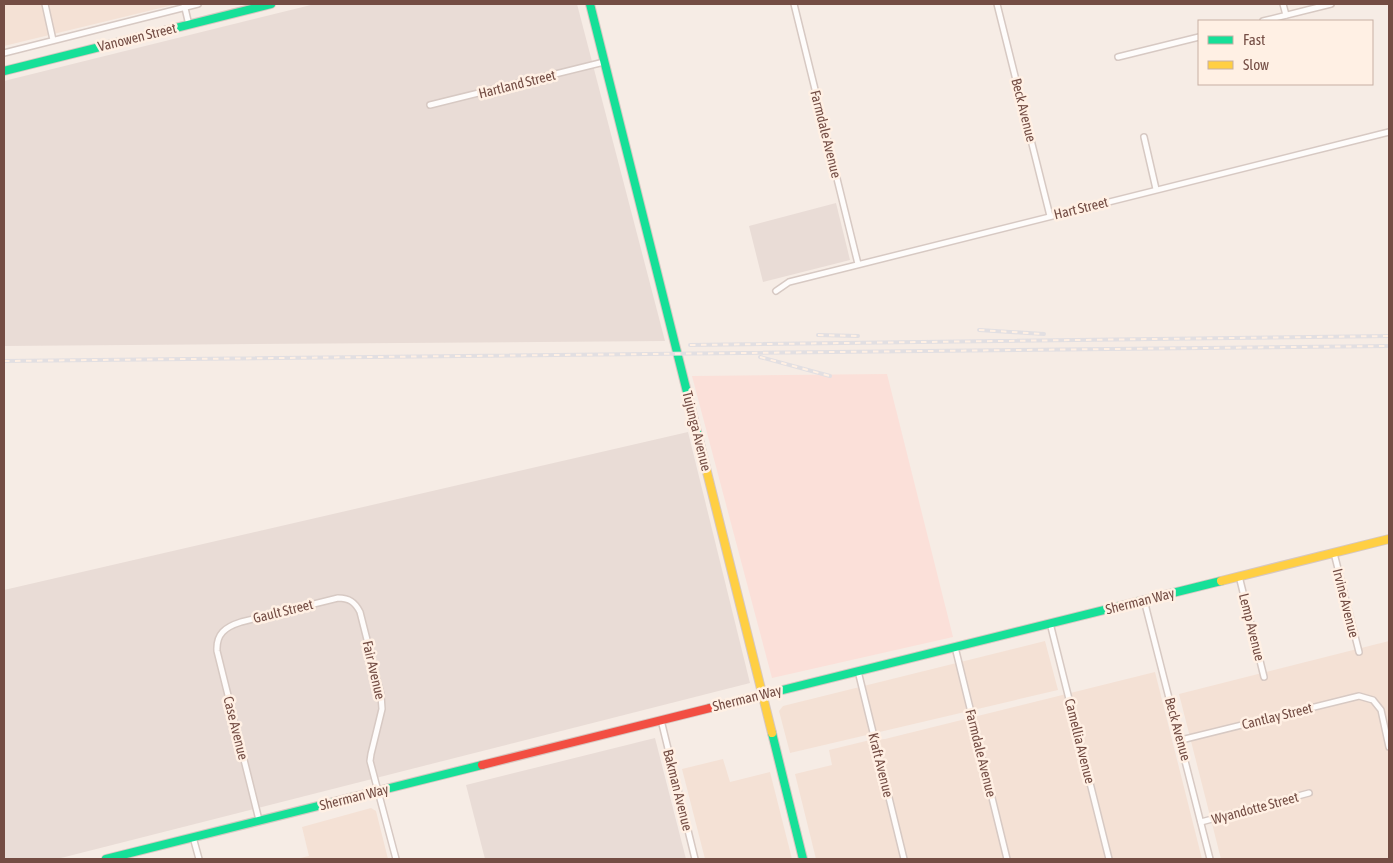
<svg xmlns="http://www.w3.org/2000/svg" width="1393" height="863" viewBox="0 0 1393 863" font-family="'Asap Condensed',sans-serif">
<rect width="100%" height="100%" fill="#f6ece5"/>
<!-- residential -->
<g fill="#f4e1d5">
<polygon points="4,4 177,4 4,46"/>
<polygon points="1045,641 1058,690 790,753 779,711 783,706"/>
<polygon points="1389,641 1389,859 1221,859 1179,694"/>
<polygon points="1155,672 1202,859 816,859 795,774 832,765 829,750 866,741 885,739"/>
<polygon points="723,759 730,782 770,772 792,859 705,859 682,769"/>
<polygon points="371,808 376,811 388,859 296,859 309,856 302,827"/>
</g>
<!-- commercial -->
<polygon fill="#fbe0d9" points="887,374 953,637 772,678 692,376"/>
<!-- industrial -->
<g fill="#e9dcd6">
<polygon points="315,4 577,4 665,341 4,346 4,81"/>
<polygon points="836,203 850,260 763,282 749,226"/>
<polygon points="688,432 750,683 57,859 4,859 4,590"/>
<polygon points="655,738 686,859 485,859 466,785"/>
</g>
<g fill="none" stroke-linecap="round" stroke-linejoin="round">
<defs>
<g id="street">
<polyline points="45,4 53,40"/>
<polyline points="184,4 189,25"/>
<polyline points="794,4 858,264"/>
<polyline points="997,4 1050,216"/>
<polyline points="1283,4 1286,15"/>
<polyline points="1263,21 1331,4"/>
<polyline points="4,53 198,4"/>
<polyline points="1118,57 1199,37"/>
<polyline points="430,105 604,62"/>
<polyline points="1144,137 1156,189"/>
<polyline points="776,291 789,282 1389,132"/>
<polyline points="1334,553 1359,652"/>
<polyline points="1239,576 1264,677"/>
<polyline points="1144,600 1210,859"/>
<polyline points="1050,623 1109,859"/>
<polyline points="955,647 1007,859"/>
<polyline points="858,671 904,859"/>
<polyline points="661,720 695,859"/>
<polyline points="1181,740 1359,696 1373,700 1381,710 1389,747"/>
<path d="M259,820L217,651C216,634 225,627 241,622L338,598C349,598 355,602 360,612L381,695L382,709L371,754L370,761L396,859"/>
<polyline points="1201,822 1309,793"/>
<polyline points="193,837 199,859"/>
</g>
<g id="fast">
<polyline points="590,4 703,456"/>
<polyline points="4,71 271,4"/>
<polyline points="710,708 1221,581"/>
<polyline points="772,733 803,859"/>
<polyline points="106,859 482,765"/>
</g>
<g id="slow">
<polyline points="703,456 772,733"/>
<polyline points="1221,581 1389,539"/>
</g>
<polyline id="jam" points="482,765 710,708"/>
</defs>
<!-- street casing -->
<use href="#street" stroke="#d7c9c3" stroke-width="8"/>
<!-- fast casing -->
<use href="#fast" stroke="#d6c7c1" stroke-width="10"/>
<!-- slow casing -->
<use href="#slow" stroke="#d6c7c1" stroke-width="10"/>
<!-- jam casing -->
<use href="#jam" stroke="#d6c7c1" stroke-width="10"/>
<!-- street -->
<use href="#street" stroke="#fefcfb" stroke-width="5"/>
<!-- fast -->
<use href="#fast" stroke="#16e098" stroke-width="8"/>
<!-- slow -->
<use href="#slow" stroke="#ffcf43" stroke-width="8"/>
<!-- jam -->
<use href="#jam" stroke="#f24e42" stroke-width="8"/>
<defs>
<g id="rail">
<polyline points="979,330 1044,334"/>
<polyline points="818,335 858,336"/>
<polyline points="690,345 1389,336"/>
<polyline points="760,357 830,376"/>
<polyline points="4,361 1389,346"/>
</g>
</defs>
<!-- rail casing -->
<use href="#rail" stroke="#e2dfe2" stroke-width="4"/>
<!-- rail -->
<use href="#rail" stroke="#fff0e4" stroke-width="2" stroke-dasharray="5.5" stroke-linecap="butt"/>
</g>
<g text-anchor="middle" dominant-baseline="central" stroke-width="5" stroke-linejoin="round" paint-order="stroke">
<!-- street labels -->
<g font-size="14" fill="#744d44" stroke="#fff0e4">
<text transform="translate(137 37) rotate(-14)">Vanowen Street</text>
<text transform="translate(517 84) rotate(-14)">Hartland Street</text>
<text transform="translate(1024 110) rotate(76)">Beck Avenue</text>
<text transform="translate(826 134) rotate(76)">Farmdale Avenue</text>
<text transform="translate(1081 208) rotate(-14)">Hart Street</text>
<text transform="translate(697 431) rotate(76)">Tujunga Avenue</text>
<text transform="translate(1140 601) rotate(-14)">Sherman Way</text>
<text transform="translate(1346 603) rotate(76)">Irvine Avenue</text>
<text transform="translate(283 611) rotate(-14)">Gault Street</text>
<text transform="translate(1252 627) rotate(76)">Lemp Avenue</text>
<text transform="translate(374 670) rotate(77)">Fair Avenue</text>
<text transform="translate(747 698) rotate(-14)">Sherman Way</text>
<text transform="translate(1277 716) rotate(-14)">Cantlay Street</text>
<text transform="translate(236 728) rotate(76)">Case Avenue</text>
<text transform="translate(1178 729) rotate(75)">Beck Avenue</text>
<text transform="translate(1080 741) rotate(76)">Camellia Avenue</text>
<text transform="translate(981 753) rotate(76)">Farmdale Avenue</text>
<text transform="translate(881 765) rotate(76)">Kraft Avenue</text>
<text transform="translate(678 790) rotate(76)">Bakman Avenue</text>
<text transform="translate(354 797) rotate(-14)">Sherman Way</text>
<text transform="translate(1255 808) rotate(-15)">Wyandotte Street</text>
</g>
</g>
<!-- border -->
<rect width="1393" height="863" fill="none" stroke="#744d44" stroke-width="10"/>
<!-- legend -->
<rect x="1198" y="20" width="175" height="65" fill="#fff0e4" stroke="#c7afa4"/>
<rect x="1208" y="36" width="25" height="8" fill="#16e098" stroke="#c7afa4"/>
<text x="1243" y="45" font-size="15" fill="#744d44">Fast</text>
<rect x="1208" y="61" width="25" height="8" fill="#ffcf43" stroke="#c7afa4"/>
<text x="1243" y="70" font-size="15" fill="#744d44">Slow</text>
</svg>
